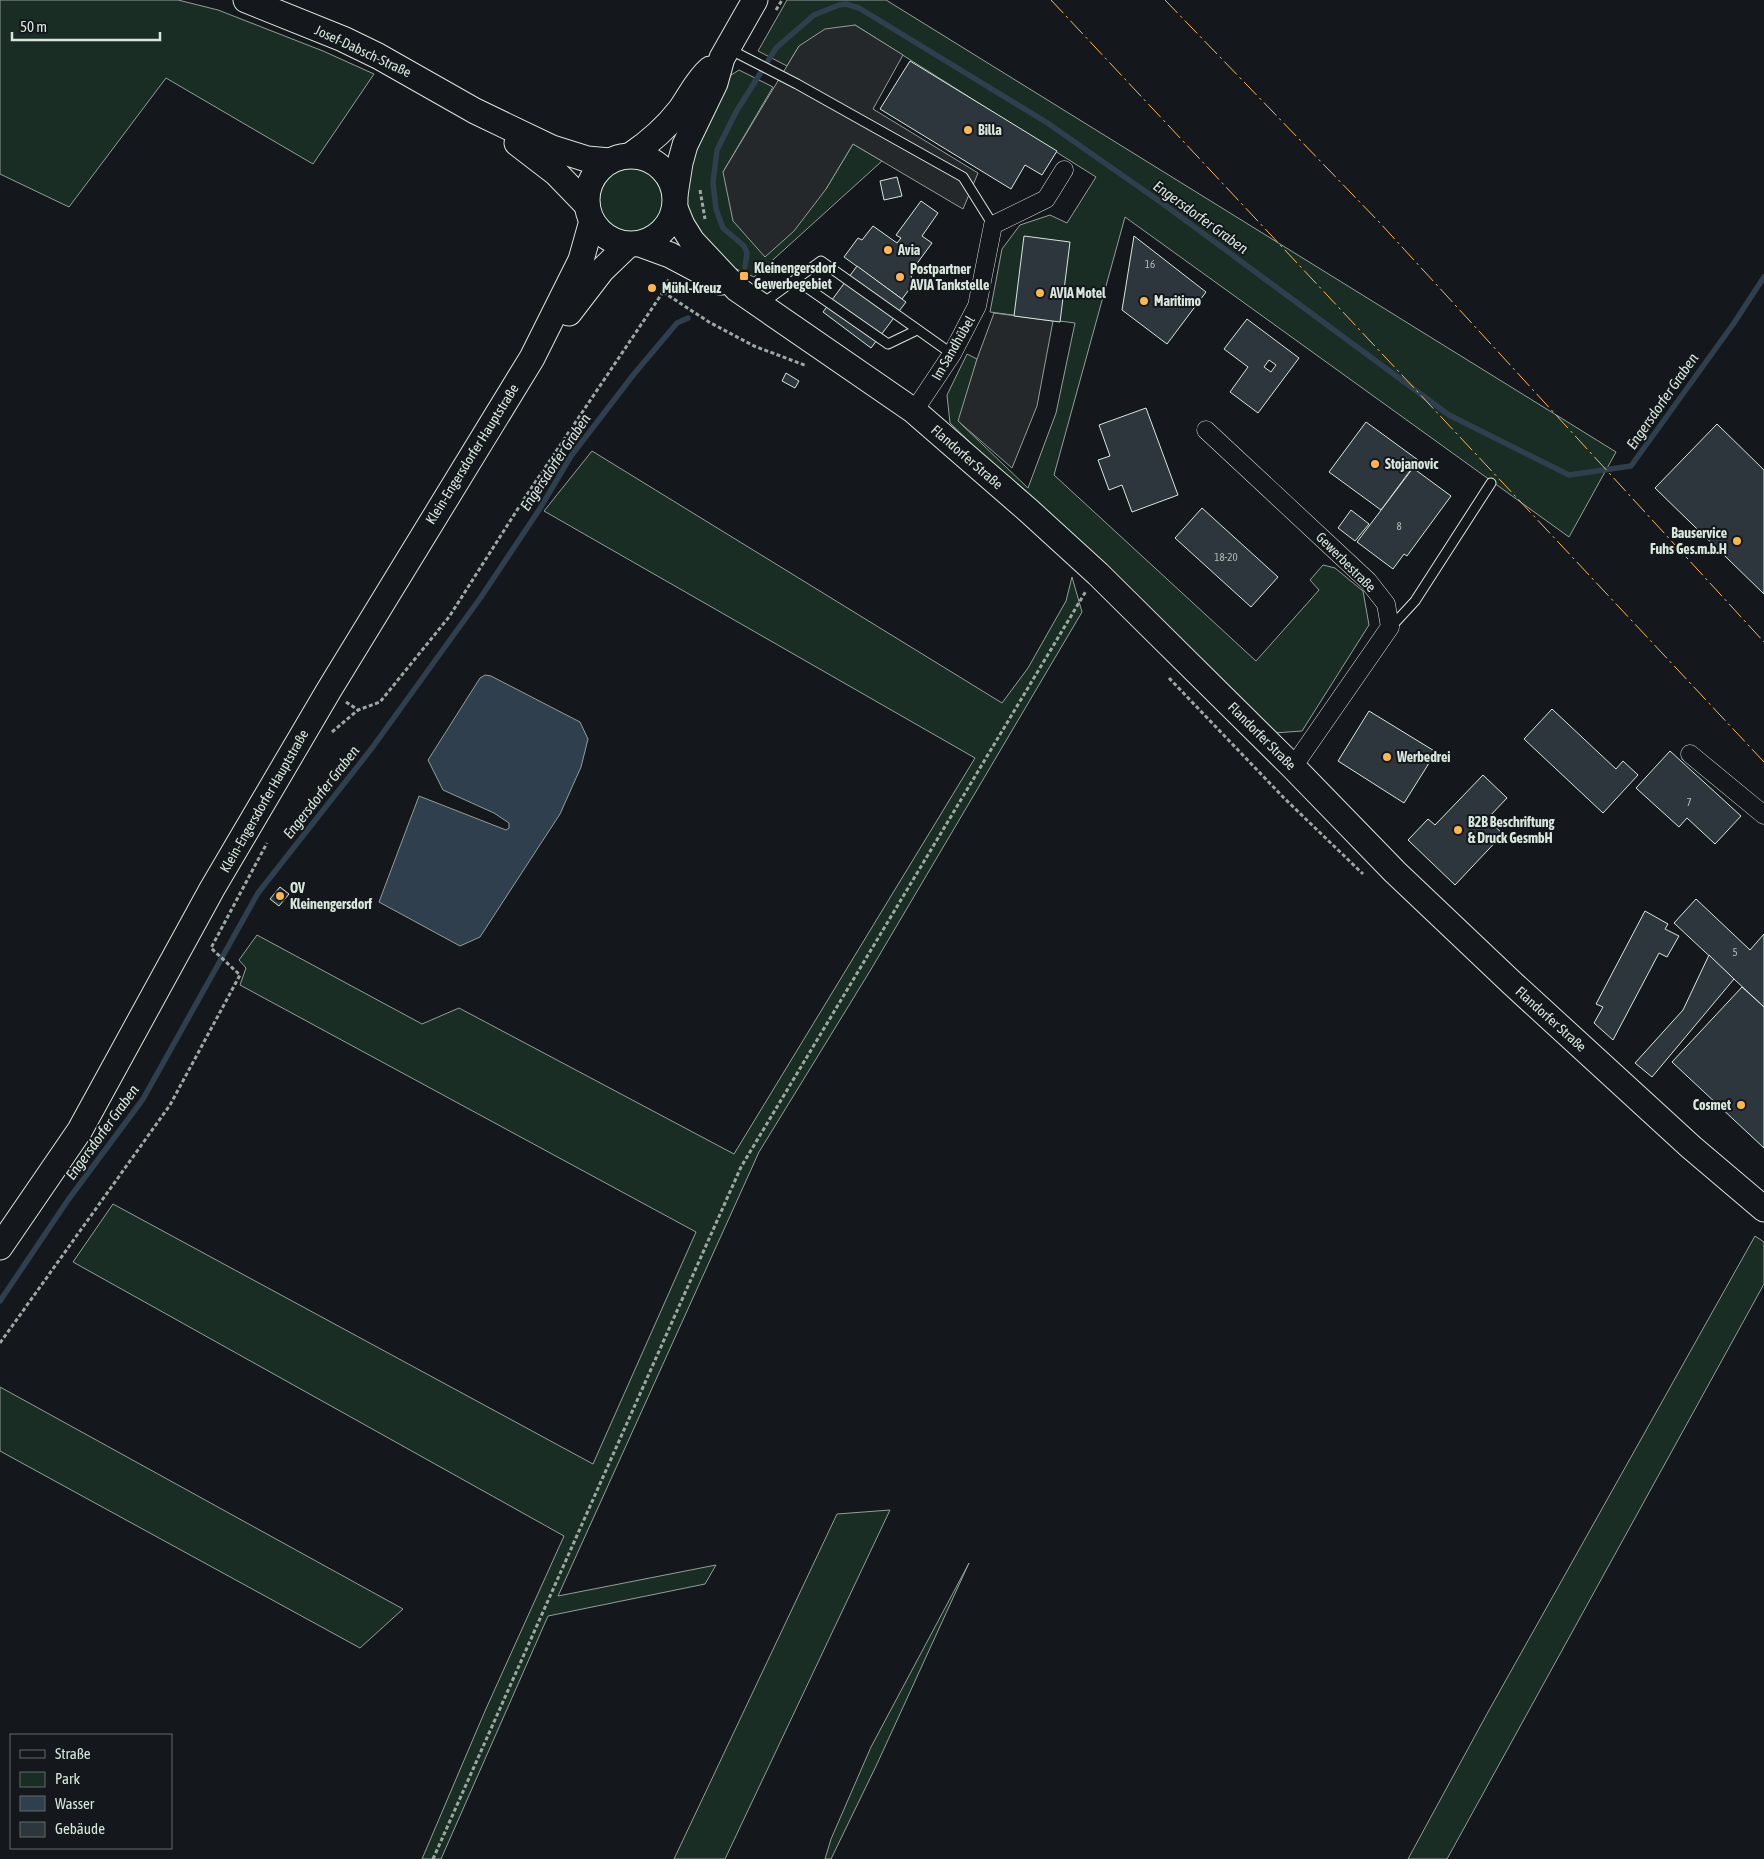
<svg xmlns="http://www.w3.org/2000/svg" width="1764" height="1859" viewBox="0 0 1764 1859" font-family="'Asap Condensed',sans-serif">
<rect width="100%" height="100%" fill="#14181c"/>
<!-- green -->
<g fill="#1a2d24" stroke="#939e99">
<polygon points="0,0 178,0 218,10 323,51 374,74 313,164 166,78 69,207 0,174"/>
<polygon points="787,0 886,0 1616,452 1569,537 1125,217 1054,475 1256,661 1319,590 1310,580 1323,565 1335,568 1363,591 1369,625 1302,731 1274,733 950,423 947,395 967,354 977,359 960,423 1028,488 1056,413 1075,323 990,312 1002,249 1020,225 1050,215 1067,223 1096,177 855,25 799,46 787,66 758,51"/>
<polygon points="739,70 773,87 723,172 826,189 853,144 882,161 754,277 723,263 694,232 685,193 687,164 728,77"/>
<circle cx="631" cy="201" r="34"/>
<polygon points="592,451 1002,703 1028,668 1066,601 1072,577 1082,612 870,971 759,1152 558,1596 716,1565 705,1584 548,1616 441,1859 422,1859 485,1711 564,1536 73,1262 113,1204 593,1464 696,1232 240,985 246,968 239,960 257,935 422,1024 459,1008 734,1154 975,758 544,511"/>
<polygon points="1755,1236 1764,1242 1764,1284 1447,1859 1408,1859 1488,1712"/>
<polygon points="0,1387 403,1609 360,1648 0,1451"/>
<polygon points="890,1510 725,1859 674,1859 837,1514"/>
<polygon points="969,1563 877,1764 831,1859 825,1859 831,1839 871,1747"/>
</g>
<!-- parking -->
<g fill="#24282b" stroke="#939e99">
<polygon points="855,25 903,55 873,109 978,173 963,209 853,144 826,189 794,231 765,257 733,221 723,172 799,46 825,29"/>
<polygon points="994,313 1053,321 1037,406 1012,468 958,421 977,359"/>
</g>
<!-- water -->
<polygon fill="#2f3f4d" stroke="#939e99" points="485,675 491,676 580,722 588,739 581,767 560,814 480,937 460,946 379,902 419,796 506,830 509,828 509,823 494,813 443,790 428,760 480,678"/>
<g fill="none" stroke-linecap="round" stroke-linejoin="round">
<!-- stream -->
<g stroke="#2f3f4d" stroke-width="5.5">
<polyline points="745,267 747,253 744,246 723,228 716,209 713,182 717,150 736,112 776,48 814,15 839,5 846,4 859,8 1046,122 1162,203 1449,415 1569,475 1631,466 1734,323 1764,277"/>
<polyline points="0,1301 68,1200 143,1099 258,893 372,748 481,597 539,510 571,456 634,374 677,323 688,318"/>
</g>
</g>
<!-- building -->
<g fill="#2c363c" stroke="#d8e6dc" fill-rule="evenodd">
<polygon points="910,61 1057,151 1042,175 1025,165 1011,189 880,109"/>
<polygon points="897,177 902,196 884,200 880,181"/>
<polygon points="921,201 938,213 922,236 932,243 910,273 914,283 902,299 844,257 858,238 862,240 873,226 897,243 901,238 896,235"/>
<polygon points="1024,236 1070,242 1060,322 1014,316"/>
<polygon points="1134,236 1206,292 1167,344 1122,310"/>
<polygon points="857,266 906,302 871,348 823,312"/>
<path d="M1247,319L1299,358L1258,413L1230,392L1248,367L1224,349ZM1269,360L1276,365L1271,372L1264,367Z"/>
<polygon points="786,373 799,381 795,388 782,381"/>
<polygon points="1146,408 1178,495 1132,512 1122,485 1109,490 1098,460 1110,456 1099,425"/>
<polygon points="1366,422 1418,460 1381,510 1329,472"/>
<polygon points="1717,424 1764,470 1764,594 1655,488"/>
<polygon points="1413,468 1451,496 1407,556 1404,554 1393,569 1357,542"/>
<polygon points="1202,508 1278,577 1251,607 1175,538"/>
<polygon points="1351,510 1369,524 1355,541 1338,528"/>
<polygon points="1552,709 1616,769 1623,761 1638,775 1603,813 1524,739"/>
<polygon points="1369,711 1436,752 1404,803 1338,761"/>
<polygon points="1670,751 1741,816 1715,844 1687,818 1679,827 1636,788"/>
<polygon points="1483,775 1507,798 1487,819 1503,834 1455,885 1408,840 1428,819 1435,825"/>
<polygon points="280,887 289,894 279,906 270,899"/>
<polygon points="1696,899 1750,950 1764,934 1764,1007 1674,923"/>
<polygon points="1645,911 1668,924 1665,929 1679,936 1667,957 1659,953 1613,1040 1594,1023 1603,1007 1596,1004"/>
<polygon points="1709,955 1734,979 1652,1077 1635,1063 1683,1010"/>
<polygon points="1742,987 1764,1007 1764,1148 1672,1062"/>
</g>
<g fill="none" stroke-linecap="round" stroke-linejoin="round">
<defs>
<g id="service">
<polyline points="729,49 797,84 963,177 993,225"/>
<polyline points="796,280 888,344 917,330"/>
<polyline points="763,303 821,261 952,354"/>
<polyline points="1391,627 1415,601 1491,483"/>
</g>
<g id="minor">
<polyline points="914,411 952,354 977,306 993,225 1046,199 1064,170"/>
<polyline points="1206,430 1368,581 1386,604 1390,627 1293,767"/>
<polyline points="1690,754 1764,815"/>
</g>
<g id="secondary">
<polyline points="246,0 343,39 378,56 475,111 552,148 587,159 610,161"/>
<polyline points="517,143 556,173 587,205"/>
<path d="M631,155C650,142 666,128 680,110C690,96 697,80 710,69"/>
<circle cx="631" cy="200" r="44"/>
<polyline points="675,195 680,163 685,145 715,83 722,58 755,0"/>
<polyline points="675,208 682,225 692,241 737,289 914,411 1029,511 1098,574 1293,767 1395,872 1512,983 1691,1147 1764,1209"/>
<polyline points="640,244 670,255 721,282"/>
<polyline points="569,313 602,270 628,245"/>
<polyline points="0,1247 80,1130 212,889 329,690 532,358 581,260 592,221"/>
</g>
</defs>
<!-- service casing -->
<use href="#service" stroke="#d8e6dc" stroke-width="11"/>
<!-- minor casing -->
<use href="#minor" stroke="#d8e6dc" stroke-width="19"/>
<!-- secondary casing -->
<use href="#secondary" stroke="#d8e6dc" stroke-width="27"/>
<!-- path -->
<g stroke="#9da8a2" stroke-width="3" stroke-dasharray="4 2.5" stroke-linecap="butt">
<polyline points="776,10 782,0"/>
<polyline points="700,190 705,219"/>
<polyline points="663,292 709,322 754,346 807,366"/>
<polyline points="1169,678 1284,798 1363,874"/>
<polyline points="346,702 358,710 380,702 449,617 526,496 663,292 669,279"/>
<polyline points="332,732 358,710"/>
<polyline points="0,1343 170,1105 240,975 211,948 267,843"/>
<polyline points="433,1859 741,1167 1086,591"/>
</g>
<!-- service -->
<use href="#service" stroke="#14181c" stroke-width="9"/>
<!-- minor -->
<use href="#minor" stroke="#14181c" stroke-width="18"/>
<!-- secondary -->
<use href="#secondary" stroke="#14181c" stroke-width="25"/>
<!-- power -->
<g stroke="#ffb74d" stroke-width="1" stroke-dasharray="18 4 2.5 4" stroke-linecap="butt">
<polyline points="1051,0 1764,762"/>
<polyline points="1165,0 1380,223 1764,642"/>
</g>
</g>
<!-- markers -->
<g fill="#ffb74d" stroke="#14181c" stroke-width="2">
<circle cx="968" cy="130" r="5"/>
<circle cx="888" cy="250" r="5"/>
<rect x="739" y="271" width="10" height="10" rx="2.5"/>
<circle cx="900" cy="277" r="5"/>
<circle cx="652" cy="288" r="5"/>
<circle cx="1040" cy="293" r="5"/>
<circle cx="1144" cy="301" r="5"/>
<circle cx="1375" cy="464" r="5"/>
<circle cx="1737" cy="541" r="5"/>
<circle cx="1387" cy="757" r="5"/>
<circle cx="1458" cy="830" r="5"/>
<circle cx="280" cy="896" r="5"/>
<circle cx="1741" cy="1105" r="5"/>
</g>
<g text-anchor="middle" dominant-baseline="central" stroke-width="4" stroke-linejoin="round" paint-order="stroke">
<!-- number labels -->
<g font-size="11" fill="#adbab4">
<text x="1150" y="264">16</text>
<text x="1399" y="526">8</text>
<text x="1226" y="557">18-20</text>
<text x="1689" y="802">7</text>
<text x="1735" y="952">5</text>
</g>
<!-- street labels -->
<g font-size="14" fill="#d8e6dc" stroke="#14181c">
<text transform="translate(363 51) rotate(25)">Josef-Dabsch-Straße</text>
<text transform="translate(953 348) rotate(-60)">Im Sandhübel</text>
<text transform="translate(472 454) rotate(-58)">Klein-Engersdorfer Hauptstraße</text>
<text transform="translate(967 457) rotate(41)">Flandorfer Straße</text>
<text transform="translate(1346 562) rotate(45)">Gewerbestraße</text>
<text transform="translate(1262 736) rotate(45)">Flandorfer Straße</text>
<text transform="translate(264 801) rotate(-60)">Klein-Engersdorfer Hauptstraße</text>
<text transform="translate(1551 1019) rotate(42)">Flandorfer Straße</text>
</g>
<!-- poi labels -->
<g font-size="14" font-weight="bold" fill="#d8e6dc" stroke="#14181c" text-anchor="start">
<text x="978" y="130">Billa</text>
<text x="898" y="250">Avia</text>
<text x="754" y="268">Kleinengersdorf<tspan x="754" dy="16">Gewerbegebiet</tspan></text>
<text x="910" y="269">Postpartner<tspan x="910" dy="16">AVIA Tankstelle</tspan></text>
<text x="662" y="288">Mühl-Kreuz</text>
<text x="1050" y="293">AVIA Motel</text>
<text x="1154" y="301">Maritimo</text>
<text x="1385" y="464">Stojanovic</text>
<text x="1727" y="533" text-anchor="end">Bauservice<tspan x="1727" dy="16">Fuhs Ges.m.b.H</tspan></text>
<text x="1397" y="757">Werbedrei</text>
<text x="1468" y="822">B2B Beschriftung<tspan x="1468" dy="16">&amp; Druck GesmbH</tspan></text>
<text x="290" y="888">OV<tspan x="290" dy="16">Kleinengersdorf</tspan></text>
<text x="1731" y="1105" text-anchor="end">Cosmet</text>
</g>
<!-- water labels -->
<g font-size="15" font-style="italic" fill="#d8e6dc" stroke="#14181c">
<text transform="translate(1201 217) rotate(36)">Engersdorfer Graben</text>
<text transform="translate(1662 401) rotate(-55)">Engersdorfer Graben</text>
<text transform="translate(555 462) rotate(-56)">Engersdorfer Graben</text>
<text transform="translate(321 792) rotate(-52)">Engersdorfer Graben</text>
<text transform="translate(102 1132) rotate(-54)">Engersdorfer Graben</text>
</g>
</g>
<!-- legend -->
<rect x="10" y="1734" width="162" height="115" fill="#14181c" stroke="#626a69"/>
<rect x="20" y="1750" width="25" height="8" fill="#14181c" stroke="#626a69"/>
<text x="55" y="1759" font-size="15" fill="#d8e6dc">Straße</text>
<rect x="20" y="1772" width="25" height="15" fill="#1a2d24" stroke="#626a69"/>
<text x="55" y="1784" font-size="15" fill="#d8e6dc">Park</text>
<rect x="20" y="1796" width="25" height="15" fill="#2f3f4d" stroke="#626a69"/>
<text x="55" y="1809" font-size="15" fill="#d8e6dc">Wasser</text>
<rect x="20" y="1822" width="25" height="15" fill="#2c363c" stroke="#626a69"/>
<text x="55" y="1834" font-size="15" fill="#d8e6dc">Gebäude</text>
<!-- scale -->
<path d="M12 32v8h148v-8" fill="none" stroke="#d8e6dc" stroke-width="2.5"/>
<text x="20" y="32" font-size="15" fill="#d8e6dc" stroke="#14181c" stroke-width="4" paint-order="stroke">50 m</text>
</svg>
